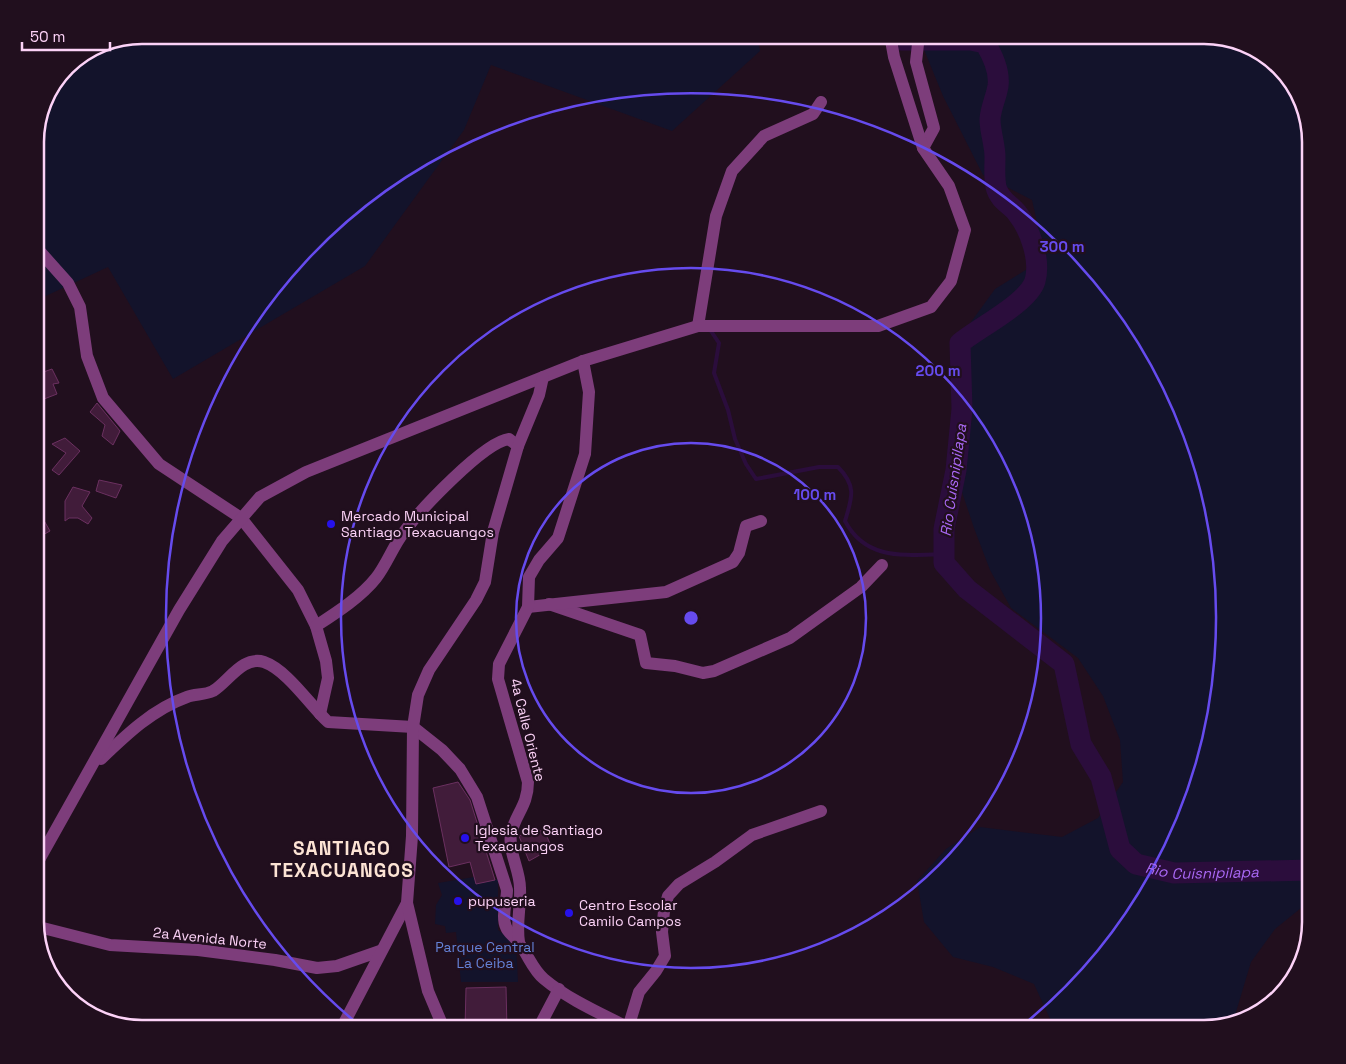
<svg xmlns="http://www.w3.org/2000/svg" width="1346" height="1064" viewBox="0 0 1346 1064" font-family="'Space Grotesk',sans-serif">
<rect width="100%" height="100%" fill="#210f1e"/>
<!-- green -->
<g fill="#13132b">
<polygon points="141,35 757,35 760,51 672,131 491,65 464,130 365,266 173,379 108,267 35,301 35,134 46,95 71,62 101,43"/>
<polygon points="918,35 1205,35 1245,43 1275,61 1300,95 1311,141 1311,904 1306,904 1275,929 1251,962 1233,1022 1205,1029 1080,1029 1051,1021 1034,984 993,967 953,957 924,922 917,881 946,849 980,827 1062,837 1098,818 1123,782 1120,740 1103,696 1078,658 1011,608 990,570 974,528 960,486 972,418 963,333 995,289 1045,258 1032,200 983,175 943,96"/>
<polygon points="474,877 476,884 498,879 498,930 516,944 518,982 461,982 456,932 446,933 445,926 435,924 436,905 442,895 438,883"/>
</g>
<g fill="none" stroke-linecap="round" stroke-linejoin="round">
<!-- stream -->
<path stroke="#2b0d3c" stroke-width="4" d="M711,331L719,343L714,373L728,410L735,439L746,464L756,479L819,467H838C857,486 852,498 845,521C866,561 905,555 944,554"/>
<!-- river -->
<path stroke="#2b0d3c" stroke-width="21" id="s1" d="M901,40H971L985,43C993,56 1000,71 998,86C996,98 991,107 990,119C990,132 995,144 995,157C995,167 994,177 996,187C999,200 1010,204 1017,213C1030,229 1041,260 1035,281C1028,303 978,328 960,343L962,409L956,470L944,529V563L967,589L1064,664L1081,744L1101,777L1120,849L1136,864L1174,873L1311,870"/>
</g>
<!-- building -->
<g fill="#411c3a" stroke="#6b3060">
<polygon points="52,369 59,383 53,384 57,394 44,399 35,375"/>
<polygon points="97,403 120,431 113,445 102,436 105,425 90,412"/>
<polygon points="65,438 80,451 59,475 52,470 66,453 52,444"/>
<polygon points="99,480 122,485 116,498 96,491"/>
<polygon points="73,487 90,492 82,506 92,518 88,524 78,518 69,518 65,521 65,501"/>
<polygon points="42,517 50,531 41,536 35,526 35,521"/>
<polygon points="458,782 470,800 495,880 476,884 470,862 449,867 433,788"/>
<polygon points="534,830 536,832 544,830 552,848 529,861 519,836"/>
<polygon points="506,987 507,1029 465,1029 466,988"/>
</g>
<g fill="none" stroke-linecap="round" stroke-linejoin="round">
<!-- minor -->
<g stroke="#7d3d7b" stroke-width="12">
<polyline points="919,35 916,62 934,128 923,148"/>
<polyline points="35,246 68,283 80,307 87,356 103,398 159,464 241,518 298,590 316,626 326,661 328,678 320,714"/>
<polyline points="698,326 716,216 732,171 764,136 813,114 821,102"/>
<polyline points="549,604 640,635 646,663 675,666 703,673 714,671 790,638 861,587 882,565"/>
<polyline points="528,607 666,592 733,562 739,553 746,526 761,521"/>
<path d="M316,626C336,613 361,597 376,578C387,564 393,546 404,532C420,510 484,442 509,439L518,446"/>
<path d="M101,759C126,735 153,709 187,697C195,694 205,695 213,691C228,682 243,655 264,662C287,670 310,705 328,722L413,727L442,750L460,769L477,797L507,890C507,901 501,917 506,927C508,933 515,937 518,942C528,954 532,969 544,979C569,1000 602,1014 631,1029"/>
<polyline points="35,867 179,610 222,541 260,497 306,472 583,361 698,326 878,326 931,307 951,281 965,230 949,186 923,148 894,57 890,35"/>
<polyline points="35,926 110,945 198,950 275,960 317,968 337,966 380,951"/>
<path d="M519,942C516,923 521,906 520,888C520,870 508,852 511,834C515,814 528,806 528,782L498,679L499,664L528,607L529,577L539,560L558,538L585,454L589,392L583,361"/>
<polyline points="628,1028 639,992 656,971 665,956 662,932 664,911 668,896 679,884 715,862 752,835 821,811"/>
<polyline points="341,1029 407,903"/>
<polyline points="444,1029 428,991 407,903 412,836 413,727 418,695 429,670 476,600 485,582 493,532 518,446 539,395 543,377"/>
<polyline points="538,1029 559,989"/>
</g>
</g>
<!-- distance rings -->
<g fill="none" stroke="#664bee" stroke-width="2.5">
<circle cx="691" cy="618" r="175"/>
<circle cx="691" cy="618" r="350"/>
<path d="M364 1029A525 525 0 1 1 1018 1029"/>
</g>
<!-- markers -->
<g fill="#2611ea" stroke="#210f1e" stroke-width="2">
<circle cx="331" cy="524" r="5"/>
<circle cx="465" cy="838" r="5"/>
<circle cx="458" cy="901" r="5"/>
<circle cx="569" cy="913" r="5"/>
</g>
<g text-anchor="middle" dominant-baseline="central" stroke-width="4.5" stroke-linejoin="round" paint-order="stroke">
<!-- poi labels -->
<g font-size="14" fill="#fcd2f7" stroke="#210f1e" text-anchor="start">
<text x="341" y="516">Mercado Municipal<tspan x="341" dy="16">Santiago Texacuangos</tspan></text>
<text x="475" y="830">Iglesia de Santiago<tspan x="475" dy="16">Texacuangos</tspan></text>
<text x="468" y="901">pupuseria</text>
<text x="579" y="905">Centro Escolar<tspan x="579" dy="16">Camilo Campos</tspan></text>
</g>
<!-- street labels -->
<g font-size="14" fill="#fcd2f7" stroke="#210f1e">
<text transform="translate(528 730) rotate(76)">4a Calle Oriente</text>
<text transform="translate(210 938) rotate(6)">2a Avenida Norte</text>
</g>
<!-- park labels -->
<g font-size="14" fill="#6481d6" stroke="#210f1e">
<text x="485" y="947">Parque Central<tspan x="485" dy="16">La Ceiba</tspan></text>
</g>
<!-- water labels -->
<g font-size="15" font-style="italic" fill="#a968f4" stroke="#210f1e">
<text transform="translate(953 480) rotate(-82)">Rio Cuisnipilapa</text>
<text stroke="none"><textPath href="#s1" startOffset="1100">Rio Cuisnipilapa</textPath></text>
</g>
<!-- district labels -->
<g font-size="19" font-weight="bold" letter-spacing="1" fill="#fce3d4" stroke="#210f1e">
<text x="342" y="848">SANTIAGO<tspan x="342" dy="22">TEXACUANGOS</tspan></text>
</g>
</g>
<!-- crop -->
<path d="M0 0H1346V1064H0ZM142 44H1204A98 98 0 0 1 1302 142V922A98 98 0 0 1 1204 1020H142A98 98 0 0 1 44 922V142A98 98 0 0 1 142 44Z" fill="#210f1e" fill-rule="evenodd"/>
<path fill="none" stroke="#fcd2f7" stroke-width="2.5" d="M142 44H1204A98 98 0 0 1 1302 142V922A98 98 0 0 1 1204 1020H142A98 98 0 0 1 44 922V142A98 98 0 0 1 142 44Z"/>
<circle cx="691" cy="618" r="8" fill="#664bee" stroke="#210f1e" stroke-width="2.5"/>
<g font-size="15" text-anchor="middle" font-weight="bold" fill="#664bee" stroke="#210f1e" stroke-width="4.5" stroke-linejoin="round" paint-order="stroke">
<text x="1062" y="252">300 m</text>
<text x="938" y="376">200 m</text>
<text x="815" y="500">100 m</text>
</g>
<!-- scale -->
<path d="M22 42v8h88v-8" fill="none" stroke="#fcd2f7" stroke-width="2.5"/>
<text x="30" y="42" font-size="15" fill="#fcd2f7" stroke="#210f1e" stroke-width="4" paint-order="stroke">50 m</text>
</svg>
